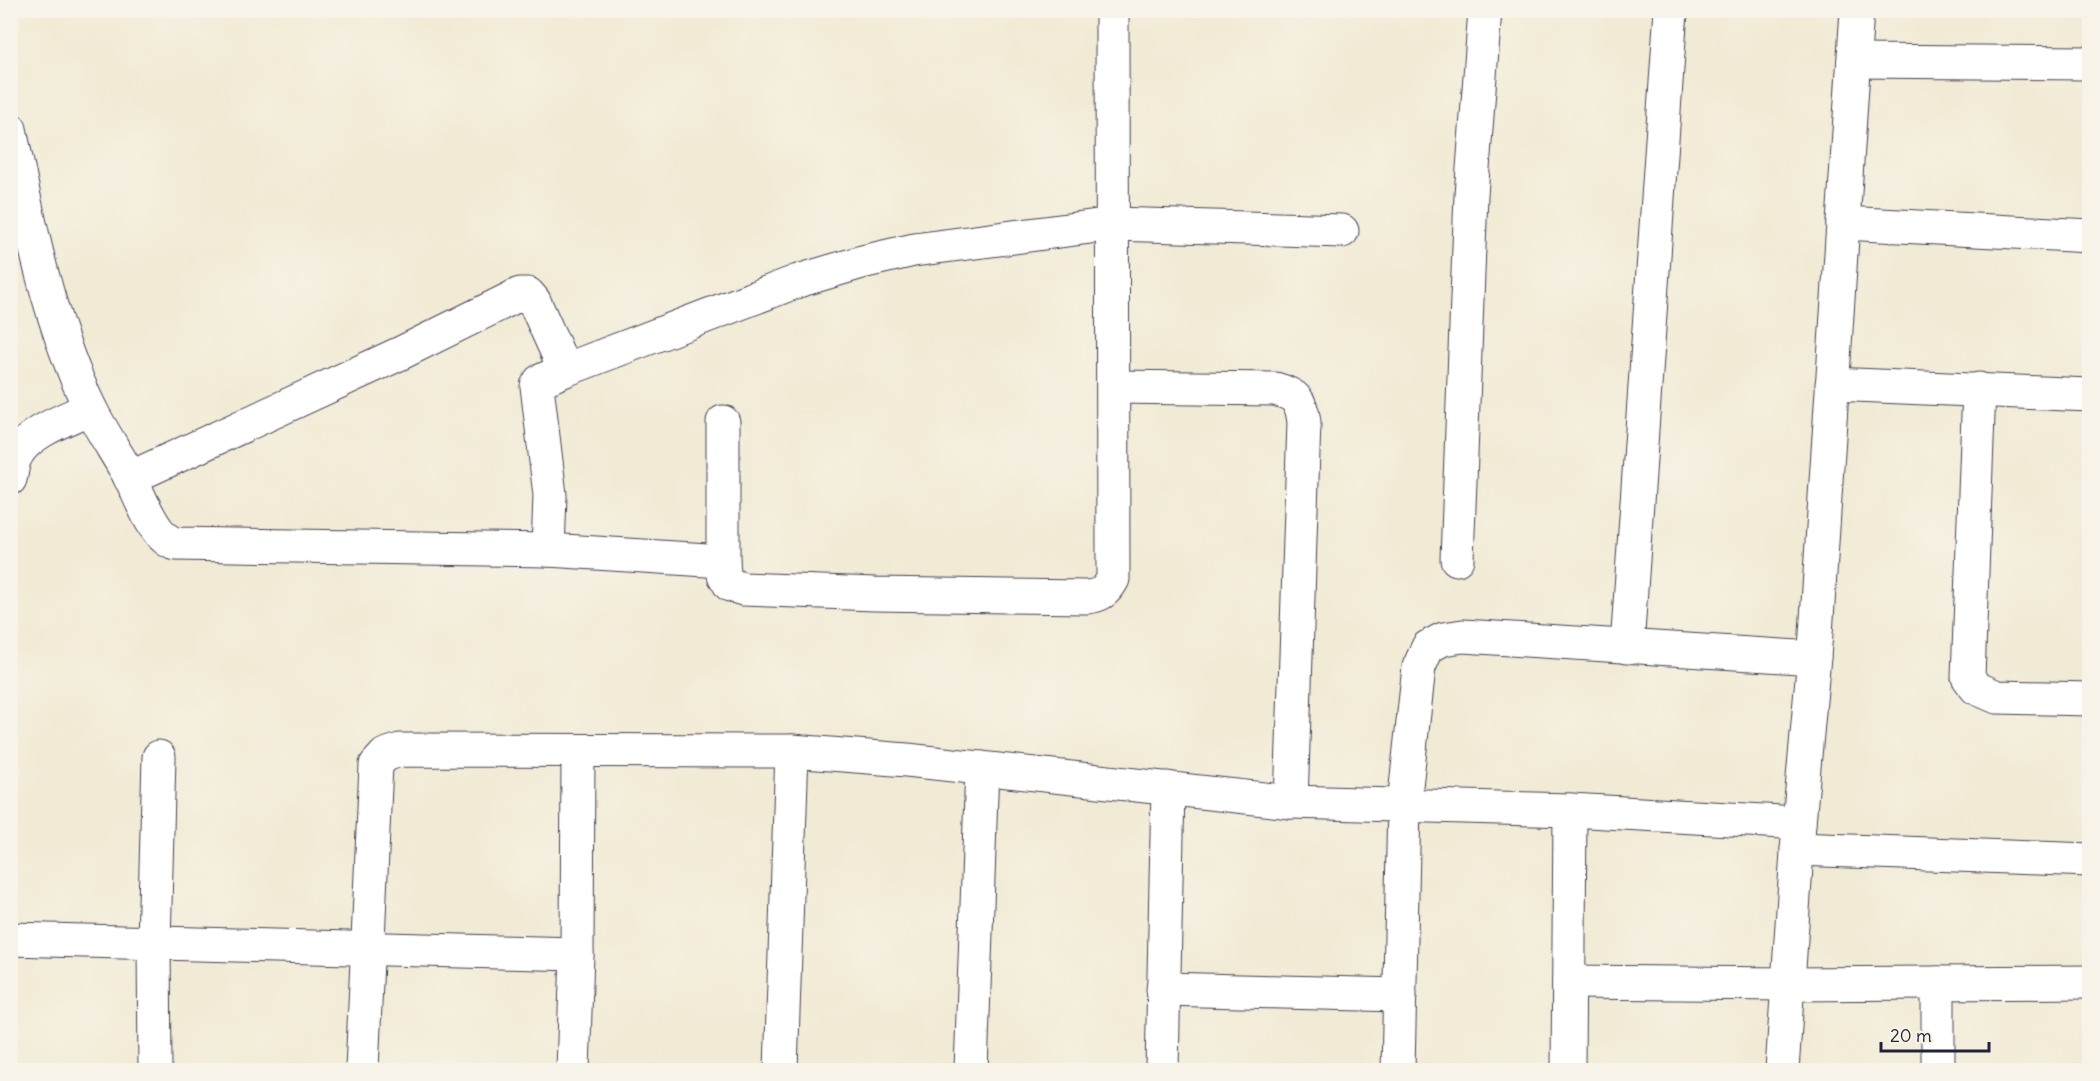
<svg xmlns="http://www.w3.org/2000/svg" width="2100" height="1081" viewBox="0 0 2100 1081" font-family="Delius,sans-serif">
<rect width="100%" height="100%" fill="#f7f3e8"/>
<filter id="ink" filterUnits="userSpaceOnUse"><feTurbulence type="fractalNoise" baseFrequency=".0167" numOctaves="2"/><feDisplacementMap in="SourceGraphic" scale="12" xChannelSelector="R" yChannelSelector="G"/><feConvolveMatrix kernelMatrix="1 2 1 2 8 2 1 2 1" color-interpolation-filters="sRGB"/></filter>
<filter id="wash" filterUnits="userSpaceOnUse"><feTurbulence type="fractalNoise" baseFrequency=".008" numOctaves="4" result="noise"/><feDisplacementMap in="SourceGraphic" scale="24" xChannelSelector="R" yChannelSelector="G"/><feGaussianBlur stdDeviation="1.35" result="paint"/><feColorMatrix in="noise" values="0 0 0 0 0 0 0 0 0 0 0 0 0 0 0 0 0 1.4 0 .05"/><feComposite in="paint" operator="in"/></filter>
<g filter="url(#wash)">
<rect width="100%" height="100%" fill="#f1ead4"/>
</g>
<g filter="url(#ink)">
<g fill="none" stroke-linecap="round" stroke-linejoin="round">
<defs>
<g id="minor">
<polyline points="1854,61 2090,63"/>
<path d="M10,129C29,223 48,321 90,408C102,432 118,455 131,479C141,498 154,539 176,544L548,550L723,561"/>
<polyline points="1843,223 2090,236"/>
<polyline points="565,370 798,281 862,262 914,250 1113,224 1342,231"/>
<polyline points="1832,384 2090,395"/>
<path d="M1114,387L1275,389C1297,395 1301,400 1304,422L1291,802"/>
<polyline points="1979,389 1968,677 1976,688 1997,697 2090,699"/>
<path d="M723,422V561L724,575L730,585L743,589L875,594L1086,597C1100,596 1106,592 1113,579L1112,10"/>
<polyline points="130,478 401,353 520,294 528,294 534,301 565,370 540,381 537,386 550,495 548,550"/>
<path d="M10,479C12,473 12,463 16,456C28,432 67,419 90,408"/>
<polyline points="1457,559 1471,195 1485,10"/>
<polyline points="1627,647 1671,10"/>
<polyline points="1797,849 2090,860"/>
<polyline points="10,939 577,954"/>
<polyline points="1569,982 1787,984 2090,982"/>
<polyline points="1163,989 1400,995"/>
<polyline points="155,1070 154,942 159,757"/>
<polyline points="362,1070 376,765 385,755 400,750 792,751 907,760 1291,802 1570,810 1799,823"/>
<polyline points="573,1070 577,954 578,751"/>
<polyline points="781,1070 792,751"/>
<polyline points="971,1070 982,768"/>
<polyline points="1162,1070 1168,788"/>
<polyline points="1398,1070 1404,805 1419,667 1428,647 1443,639 1463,636 1814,658"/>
<polyline points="1568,1070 1570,810"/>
<polyline points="1782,1070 1799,823 1816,634 1857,10"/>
<polyline points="1938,1070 1938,983"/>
</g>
</defs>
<!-- minor casing -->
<use href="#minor" stroke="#414052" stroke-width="35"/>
<!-- minor -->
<use href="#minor" stroke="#fff" stroke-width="33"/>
</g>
</g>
<!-- margin -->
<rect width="2100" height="1081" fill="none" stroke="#f7f3e8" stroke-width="36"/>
<!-- scale -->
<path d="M1881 1042v9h108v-9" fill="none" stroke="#22223b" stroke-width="3"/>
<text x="1890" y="1042" font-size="18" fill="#22223b" stroke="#f7f3e8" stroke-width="4.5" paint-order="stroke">20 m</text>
</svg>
